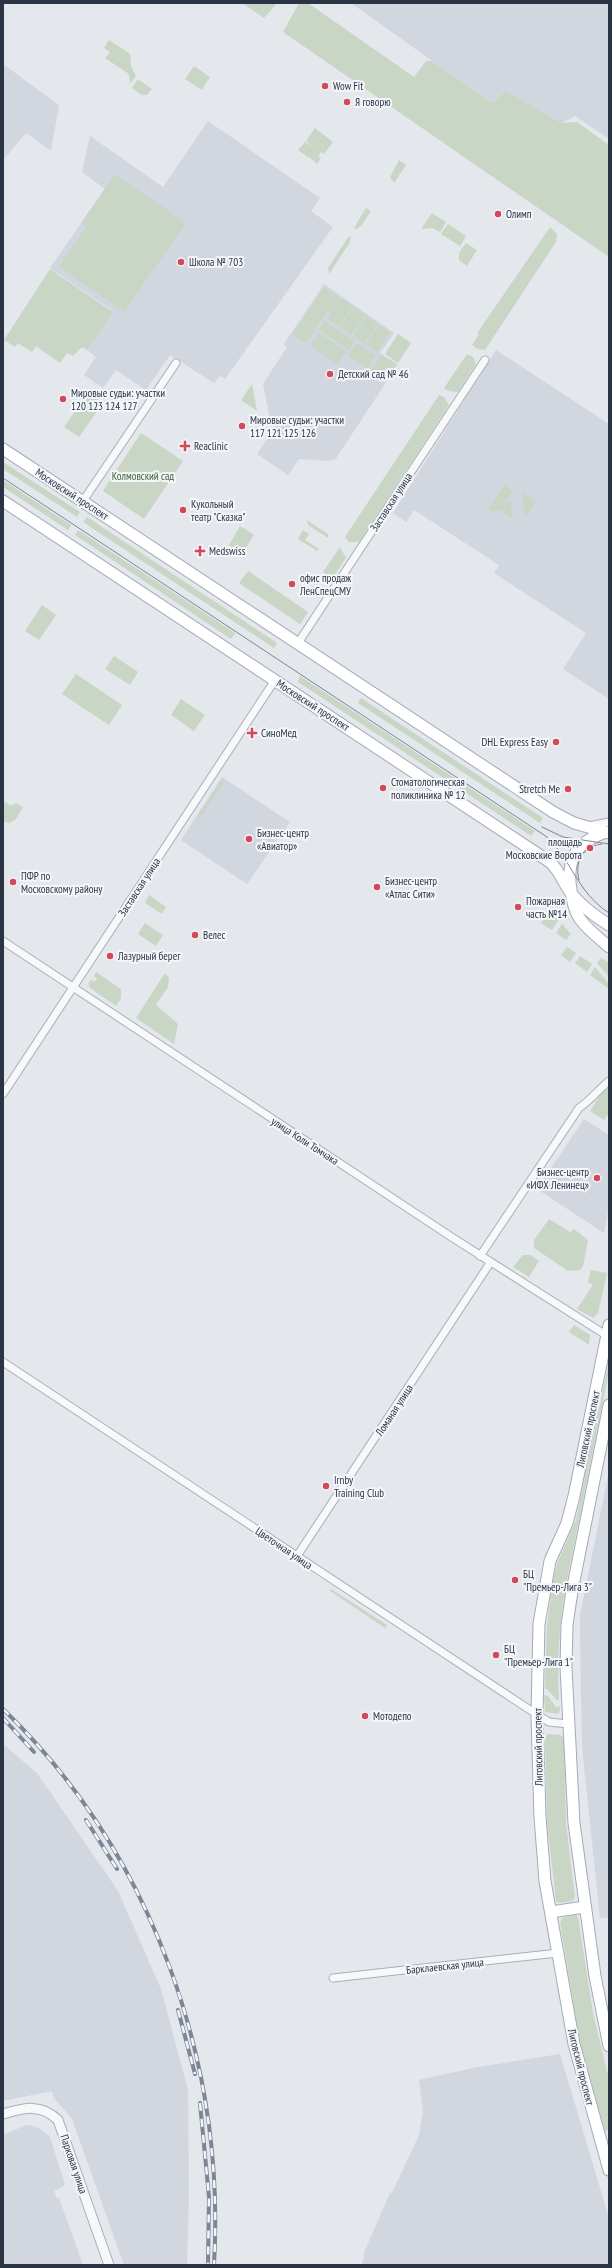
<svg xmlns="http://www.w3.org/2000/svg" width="612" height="2268" viewBox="0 0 612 2268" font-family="'PT Sans Narrow',sans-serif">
<rect width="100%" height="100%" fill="#e4e7ec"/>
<!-- built -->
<g fill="#d2d6de">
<polygon points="351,3 609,3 609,139 575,116 562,123 506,91 491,103"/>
<polygon points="3,64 59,105 51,151 26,133 3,160"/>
<polygon points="208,121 320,198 311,211 333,227 225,379 220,376 214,383 170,355 146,390 116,370 103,388 84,375 96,357 87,350 113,311 50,268 105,189 82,172 90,136 163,187"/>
<polygon points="324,284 394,333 380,353 398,364 335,460 326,461 299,459 288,475 257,454 275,427 271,424 263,384 287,347 284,344"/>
<polygon points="496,350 609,424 609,699 563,669 586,633 494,573 499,565 414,510 406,522 393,513"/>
<polygon points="222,777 290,822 247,884 181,840"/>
<polygon points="584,1119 609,1135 609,1206 604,1233 537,1189"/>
<polygon points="609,1471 609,1918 600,1918 582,1747 580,1636 580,1615"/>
<polygon points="3,1744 37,1773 118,1891 161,1989 188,2090 189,2193 187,2265 124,2265 72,2119 54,2098 52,2091 3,2101"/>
<polygon points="560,2054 609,2218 609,2265 362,2265 365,2250 390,2193 392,2193 419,2135 423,2110 419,2080 473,2068"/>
<polygon points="26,2125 37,2127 50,2137 65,2185 54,2191 57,2199 59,2198 83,2265 3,2265 3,2135"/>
</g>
<!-- green -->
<g fill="#c9d6c5">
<polygon points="242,3 277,3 264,18"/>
<polygon points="299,3 308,3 414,77 426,61 432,61 491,103 506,91 562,123 577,122 609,145 609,257 283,32"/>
<polygon points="109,40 130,54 131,66 136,76 130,84 129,74 105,58 110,52 104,48"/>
<polygon points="194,66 210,77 202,90 185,79"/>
<polygon points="138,79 152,89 147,95 142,95 132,88"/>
<polygon points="315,128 333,142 324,154 321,152 318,156 321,158 317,164 310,158 310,156 309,158 298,150 305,142 313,147 306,141"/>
<polygon points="399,160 406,165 394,183 390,177"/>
<polygon points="115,174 186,223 124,312 59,267 86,227 81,223"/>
<polygon points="366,208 371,211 361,226 356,229 354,228"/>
<polygon points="432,213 446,222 440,232 432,228 421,229"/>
<polygon points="448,224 466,236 460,246 441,234"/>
<polygon points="550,227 557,234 556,242 485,350 478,349 472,345 478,336 478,332"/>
<polygon points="349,236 351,237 350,242 329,274 328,268"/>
<polygon points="466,243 477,250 467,266 459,260 459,253"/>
<polygon points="50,269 113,312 87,350 82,347 73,356 67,353 60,363 36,346 32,352 18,343 15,347 4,340"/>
<polygon points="324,287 340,298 330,313 314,301"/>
<polygon points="341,298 353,306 339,326 327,319"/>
<polygon points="314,302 327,312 315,329 302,320"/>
<polygon points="354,307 365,315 351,335 340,327"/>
<polygon points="366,316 378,324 364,344 353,336"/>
<polygon points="301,321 315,330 306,343 292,334"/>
<polygon points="324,321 355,341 349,350 319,330"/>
<polygon points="379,325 391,332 377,352 366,344"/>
<polygon points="319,333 333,342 324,355 310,346"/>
<polygon points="398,334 411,343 398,363 385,354"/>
<polygon points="333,342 346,351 338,364 325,356"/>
<polygon points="357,343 376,356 367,368 348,356"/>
<polygon points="467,354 473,357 476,364 458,392 448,391 444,388"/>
<polygon points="381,355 396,365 386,380 371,371"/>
<polygon points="252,384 257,411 241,400"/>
<polygon points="88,393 103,403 79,437 64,427"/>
<polygon points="439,395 444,397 449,405 359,542 349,542 345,537"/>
<polygon points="141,433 183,461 144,519 103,491"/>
<polygon points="3,462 80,512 77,517 3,469"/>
<polygon points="3,480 71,525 68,530 3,487"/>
<polygon points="505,485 513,491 504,504 511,501 512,518 500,510 493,512 488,509"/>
<polygon points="523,493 536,501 526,516 524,515"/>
<polygon points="87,517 277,643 274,648 83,522"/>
<polygon points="307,520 328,534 328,538 308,525"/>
<polygon points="240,526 254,535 242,554 229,545"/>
<polygon points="78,530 235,633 231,639 75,535"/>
<polygon points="303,530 309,534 305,540 319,549 317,551 298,539"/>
<polygon points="340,547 346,558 332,579 323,572"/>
<polygon points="248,571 308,612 300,624 239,583"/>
<polygon points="42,605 56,615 39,640 25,631"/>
<polygon points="114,656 138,672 130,685 105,669"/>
<polygon points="76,674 122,705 109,725 62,694"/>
<polygon points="300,676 535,831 531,836 298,682"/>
<polygon points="361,698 543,818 540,823 358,703"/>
<polygon points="181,699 205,715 194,731 171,715"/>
<polygon points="222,779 224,783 199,819 198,815"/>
<polygon points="3,801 11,806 16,803 23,807 16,819 9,823 3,821"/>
<polygon points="149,895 166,907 162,914 145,903"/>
<polygon points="553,907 559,919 552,930 541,923"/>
<polygon points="145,923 163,935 156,946 138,934"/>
<polygon points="562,924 571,934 566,940 556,933"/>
<polygon points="567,947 576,953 570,962 561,955"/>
<polygon points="580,956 592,964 587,972 575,963"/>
<polygon points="601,958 609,963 609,977 597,963"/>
<polygon points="595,967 609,984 609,989 590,975"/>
<polygon points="96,972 121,989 121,998 116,1006 90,988 88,984 91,980 94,982 97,979 94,976"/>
<polygon points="165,973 169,978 168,987 156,1005 178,1024 174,1044 136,1018"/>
<polygon points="609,1088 609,1116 607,1115 604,1120 590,1111 603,1091"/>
<polygon points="549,1219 570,1232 574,1229 588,1240 583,1266 580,1270 568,1271 534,1248 534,1240"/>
<polygon points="523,1255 531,1255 539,1261 529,1277 513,1267"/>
<polygon points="591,1270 607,1273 598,1313 593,1318 577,1309 593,1285 588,1282"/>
<polygon points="574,1325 590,1335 589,1345 569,1332"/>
<path d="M609,1361V1371L565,1589C559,1626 557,1662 559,1700H557L547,1689H545L547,1625L553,1581L557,1564L576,1520Z"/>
<polygon points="331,1589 387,1625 385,1628 330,1591"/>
<polygon points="544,1695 548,1696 556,1707 560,1706 559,1714 545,1712"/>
<polygon points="548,1734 560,1735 564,1738 566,1823 575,1897 573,1901 559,1903 556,1901 547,1821 545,1737"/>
<polygon points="576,1915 578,1917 593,2013 609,2079 609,2130 605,2131 580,2042 560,1922 562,1918"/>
</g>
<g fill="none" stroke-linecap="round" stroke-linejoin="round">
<defs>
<g id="minor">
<polyline points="83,501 176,363"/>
<polyline points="298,643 485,360"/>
<polyline points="589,826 609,822"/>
<polyline points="3,941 453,1238 609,1337"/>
<polyline points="3,1094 275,680"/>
<path d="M480,1256L579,1108C591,1100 598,1090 609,1081"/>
<polyline points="3,1362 524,1706 549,1722 569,1724"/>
<polyline points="297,1556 490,1263"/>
<polyline points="333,1978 558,1953"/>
</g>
<path id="tertiary" d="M3,2114C24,2108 41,2103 58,2120L109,2265"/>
<g id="primary">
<polyline points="3,449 553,812 574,823 609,833"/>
<path d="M3,501L550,862C560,871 563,883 571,893C581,906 595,916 609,925"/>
<path d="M606,832C576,842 566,859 571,890C572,901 574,910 580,919C588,930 599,938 609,947"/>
<polyline points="609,1325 574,1496 567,1523 550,1561 539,1624 537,1715 540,1817 545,1881 574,2044 609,2170"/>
<polyline points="609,1405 572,1591 567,1625 566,1667 574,1823 595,1976 609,2046"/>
<polyline points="551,1912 585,1907"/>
</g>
</defs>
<!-- minor casing -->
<use href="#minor" stroke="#a9aeb7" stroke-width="9"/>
<!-- tertiary casing -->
<use href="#tertiary" stroke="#a9aeb7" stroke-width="11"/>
<!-- primary casing -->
<use href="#primary" stroke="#a3abb8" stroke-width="13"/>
<!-- minor -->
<use href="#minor" stroke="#f7f8fa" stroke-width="7"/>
<!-- tertiary -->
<use href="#tertiary" stroke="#f7f8fa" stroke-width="9"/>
<!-- primary -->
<use href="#primary" stroke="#fff" stroke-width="11"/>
<!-- tram -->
<g stroke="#7d8696" stroke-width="1">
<path d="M3,478L547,837C573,862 576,891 609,913"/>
<polyline points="542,827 563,837 609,844"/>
<path d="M579,880C574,862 583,846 602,844"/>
</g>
<defs>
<g id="rail">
<path d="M3,1709C151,1852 226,2061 214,2265"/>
<polyline points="3,1718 34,1752"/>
<polyline points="86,1820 117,1869"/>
<polyline points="178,2010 195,2074"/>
<polyline points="200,2103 209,2197 208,2265"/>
</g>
</defs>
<!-- rail casing -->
<use href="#rail" stroke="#7d8696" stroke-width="4"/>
<!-- rail -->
<use href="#rail" stroke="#f4f6f9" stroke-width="2.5" stroke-dasharray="8" stroke-linecap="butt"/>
</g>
<!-- markers -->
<g fill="#d1495b" stroke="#f4f6f9" stroke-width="1.5">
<circle cx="325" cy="86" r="4"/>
<circle cx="347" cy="102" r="4"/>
<circle cx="498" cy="214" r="4"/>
<circle cx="181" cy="262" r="4"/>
<circle cx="330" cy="374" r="4"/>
<circle cx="63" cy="399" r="4"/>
<circle cx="242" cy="426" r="4"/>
<path d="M183 440h4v4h4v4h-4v4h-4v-4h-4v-4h4z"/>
<circle cx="183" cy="510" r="4"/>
<path d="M198 545h4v4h4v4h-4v4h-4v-4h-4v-4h4z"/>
<circle cx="292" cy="584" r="4"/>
<path d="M250 727h4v4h4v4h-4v4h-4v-4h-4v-4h4z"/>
<circle cx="556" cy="742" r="4"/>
<circle cx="383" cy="788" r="4"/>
<circle cx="568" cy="789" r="4"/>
<circle cx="249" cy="839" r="4"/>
<circle cx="590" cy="848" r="4"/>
<circle cx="13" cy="882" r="4"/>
<circle cx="377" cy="887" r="4"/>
<circle cx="518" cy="907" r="4"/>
<circle cx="195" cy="935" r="4"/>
<circle cx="110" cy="956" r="4"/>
<circle cx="597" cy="1178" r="4"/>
<circle cx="326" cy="1486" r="4"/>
<circle cx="515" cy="1580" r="4"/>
<circle cx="496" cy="1655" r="4"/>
<circle cx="365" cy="1716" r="4"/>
</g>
<g text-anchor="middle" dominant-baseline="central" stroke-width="4" stroke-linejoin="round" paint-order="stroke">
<!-- poi labels -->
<g font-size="11" fill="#2b3445" stroke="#f4f6f9" text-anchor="start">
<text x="333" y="86">Wow Fit</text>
<text x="355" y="102">Я говорю</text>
<text x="506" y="214">Олимп</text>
<text x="189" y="262">Школа № 703</text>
<text x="338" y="374">Детский сад № 46</text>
<text x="71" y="393">Мировые судьи: участки<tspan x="71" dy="13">120 123 124 127</tspan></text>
<text x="250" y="420">Мировые судьи: участки<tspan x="250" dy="13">117 121 125 126</tspan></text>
<text x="194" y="446">Reaclinic</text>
<text x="191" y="504">Кукольный<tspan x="191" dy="13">театр "Сказка"</tspan></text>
<text x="209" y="551">Medswiss</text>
<text x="300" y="578">офис продаж<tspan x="300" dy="13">ЛенСпецСМУ</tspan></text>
<text x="261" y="733">СиноМед</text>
<text x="548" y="742" text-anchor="end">DHL Express Easy</text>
<text x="391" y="782">Стоматологическая<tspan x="391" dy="13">поликлиника № 12</tspan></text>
<text x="560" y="789" text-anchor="end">Stretch Me</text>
<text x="257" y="833">Бизнес-центр<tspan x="257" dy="13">«Авиатор»</tspan></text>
<text x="582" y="842" text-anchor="end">площадь<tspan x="582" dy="13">Московские Ворота</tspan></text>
<text x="21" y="876">ПФР по<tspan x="21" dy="13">Московскому району</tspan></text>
<text x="385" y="881">Бизнес-центр<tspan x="385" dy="13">«Атлас Сити»</tspan></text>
<text x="526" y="901">Пожарная<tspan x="526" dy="13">часть №14</tspan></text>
<text x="203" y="935">Велес</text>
<text x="118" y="956">Лазурный берег</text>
<text x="589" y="1172" text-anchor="end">Бизнес-центр<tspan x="589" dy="13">«ИФХ Ленинец»</tspan></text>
<text x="334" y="1480">Irnby<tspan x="334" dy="13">Training Club</tspan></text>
<text x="523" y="1574">БЦ<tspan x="523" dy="13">"Премьер-Лига 3"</tspan></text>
<text x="504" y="1649">БЦ<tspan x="504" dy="13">"Премьер-Лига 1"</tspan></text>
<text x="373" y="1716">Мотодепо</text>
</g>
<!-- park labels -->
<g font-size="11" fill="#3f6138" stroke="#f4f6f9">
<text x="143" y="476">Колмовский сад</text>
</g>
<!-- street labels -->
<g font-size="11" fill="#2b3445" stroke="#f4f6f9">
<text transform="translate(72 494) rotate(33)">Московский проспект</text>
<text transform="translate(391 502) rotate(-57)">Заставская улица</text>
<text transform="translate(313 705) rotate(33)">Московский проспект</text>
<text transform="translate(139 887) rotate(-57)">Заставская улица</text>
<text transform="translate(305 1141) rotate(33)">улица Коли Томчака</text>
<text transform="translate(394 1410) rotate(-57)">Ломаная улица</text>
<text transform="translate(588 1429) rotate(-78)">Лиговский проспект</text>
<text transform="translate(284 1548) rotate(34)">Цветочная улица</text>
<text transform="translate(538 1747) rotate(-91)">Лиговский проспект</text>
<text transform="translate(445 1966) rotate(-6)">Барклаевская улица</text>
<text transform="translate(581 2067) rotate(76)">Лиговский проспект</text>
<text transform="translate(74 2164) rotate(71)">Парковая улица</text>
</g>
</g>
<!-- border -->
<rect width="612" height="2268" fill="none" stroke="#2b3445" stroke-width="8"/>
</svg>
